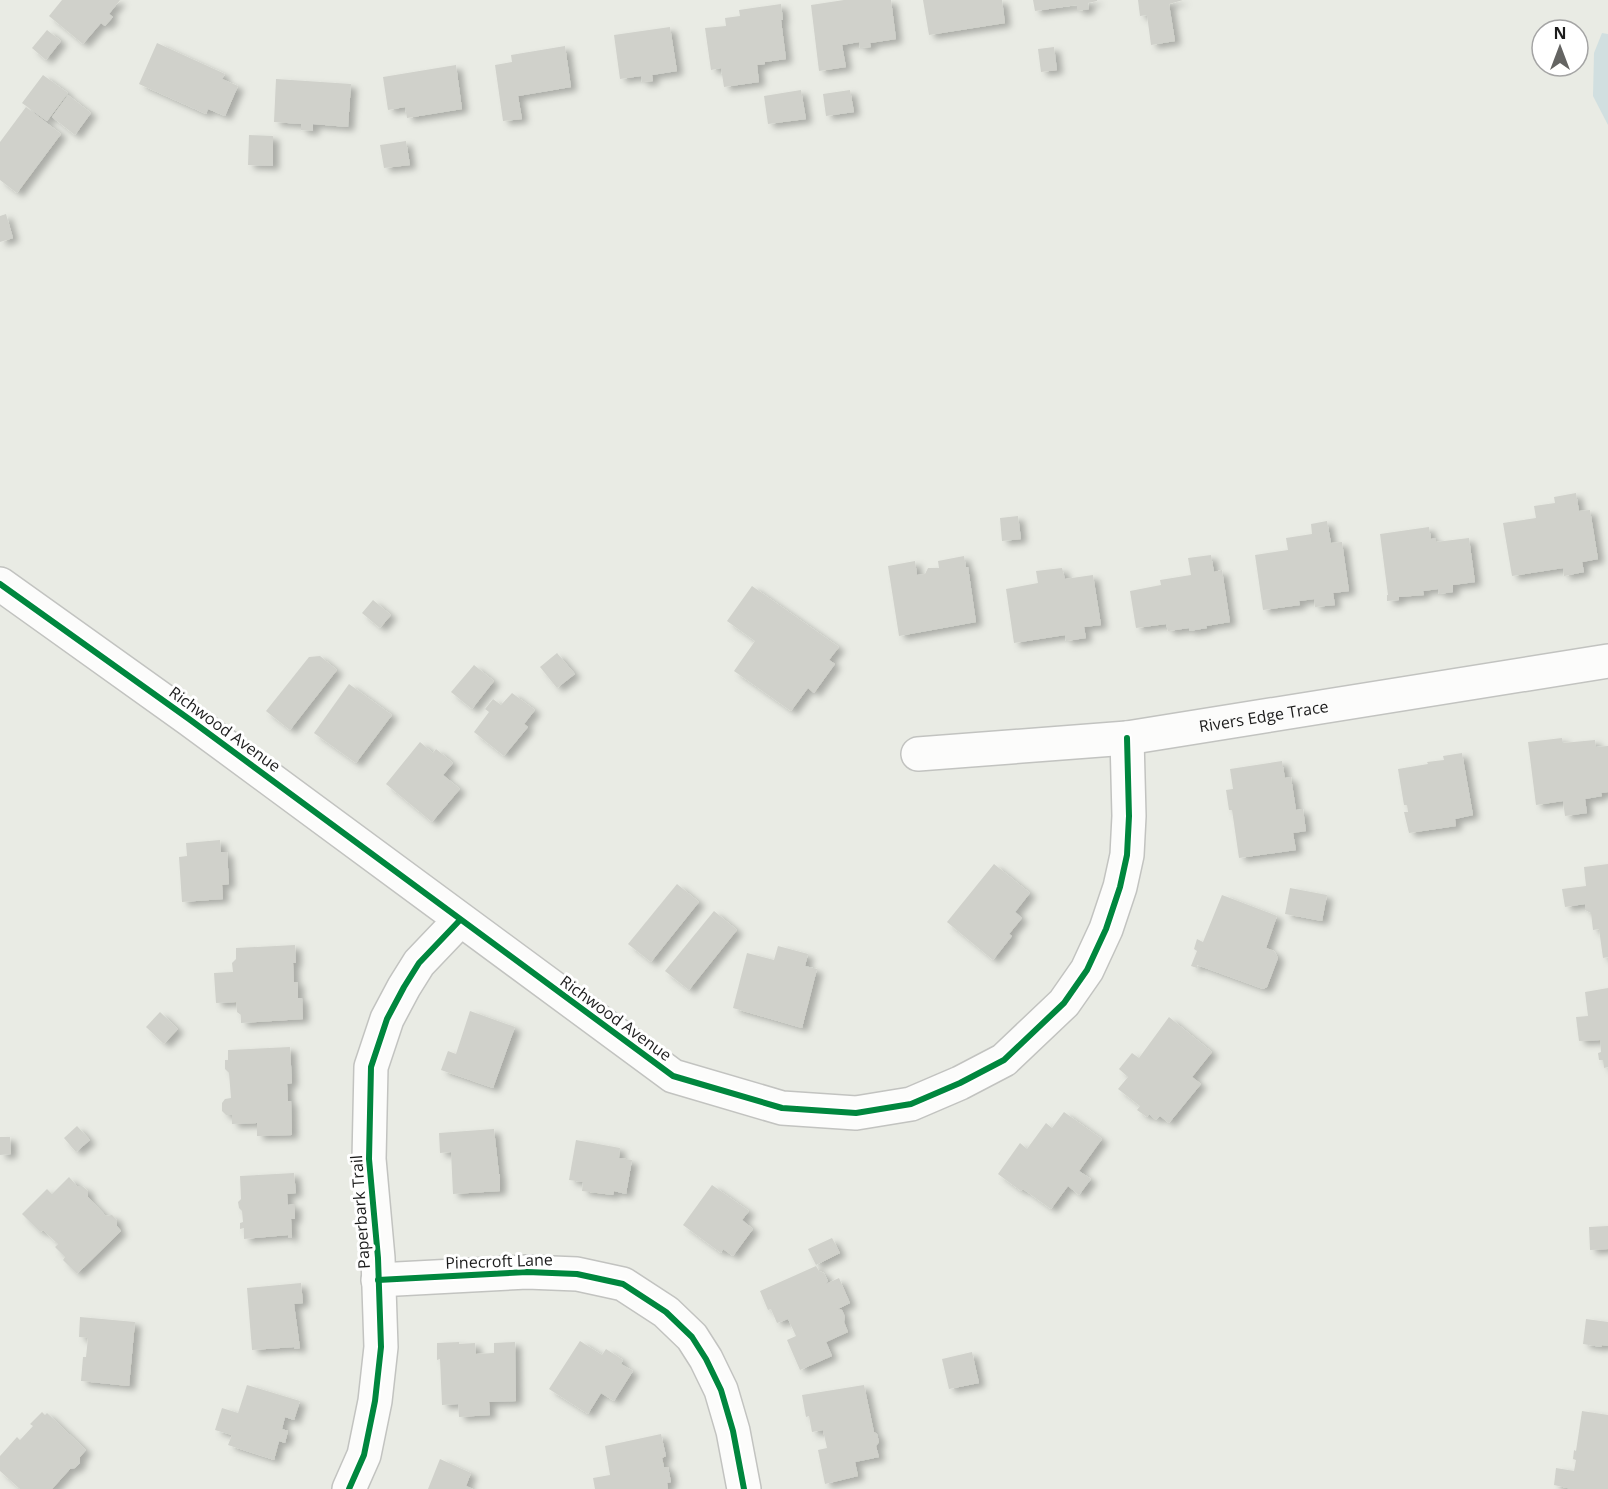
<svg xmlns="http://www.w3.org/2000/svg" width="1608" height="1489" viewBox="0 0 1608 1489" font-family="'Open Sans',sans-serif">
<defs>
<filter id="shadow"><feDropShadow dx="6" dy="4" stdDeviation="3" flood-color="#0004"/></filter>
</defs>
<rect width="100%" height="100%" fill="#e9ebe4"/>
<!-- wetland -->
<polygon fill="#d1dfe0" points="1602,33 1608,34 1608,125 1593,96 1594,53"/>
<!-- building -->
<g fill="#d0d1cb" filter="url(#shadow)">
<polygon points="62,0 120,0 109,14 113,17 105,26 101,23 83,44 49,16"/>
<polygon points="844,0 891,0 896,39 870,43 871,47 860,48 859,42 842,45 846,67 819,71 811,5"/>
<polygon points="923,0 1002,0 1005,23 929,35"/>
<polygon points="1033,0 1097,0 1097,1 1088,3 1089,9 1077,11 1077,5 1035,11"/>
<polygon points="1138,0 1183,0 1169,4 1175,41 1151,45 1147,15 1140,16"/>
<polygon points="781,4 783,20 781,20 786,59 765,62 765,64 757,65 759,82 724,87 721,68 711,70 705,28 726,26 725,18 740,16 739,10"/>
<polygon points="670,27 677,71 652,75 653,81 642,82 641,76 620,79 614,35"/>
<polygon points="47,30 61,41 46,60 32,48"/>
<polygon points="157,43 225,74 222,79 238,86 225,116 208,109 206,114 139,84"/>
<polygon points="565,46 571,87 518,96 522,119 503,121 495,65 512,62 511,55"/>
<polygon points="1054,47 1057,70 1041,72 1038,49"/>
<polygon points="456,65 462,109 407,118 405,107 388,110 383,77"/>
<polygon points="43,75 68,93 47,121 22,103"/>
<polygon points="276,79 351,84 348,127 313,124 313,131 301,130 301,124 274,122"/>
<polygon points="801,90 806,119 768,124 764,96"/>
<polygon points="850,90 854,112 826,116 823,94"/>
<polygon points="68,95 91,113 75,135 52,117"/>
<polygon points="26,107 61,134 17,193 0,180 0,142"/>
<polygon points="249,135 273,136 273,166 248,165"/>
<polygon points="406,141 410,165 384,168 380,145"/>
<polygon points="6,214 13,238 0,242 0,216"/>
<polygon points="1576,493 1579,511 1590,510 1598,559 1582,562 1584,572 1564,576 1563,568 1512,576 1503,523 1536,518 1534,506 1555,503 1554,497"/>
<polygon points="1018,516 1021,539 1002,541 1000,518"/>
<polygon points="1327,521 1331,543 1342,542 1349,591 1333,593 1335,605 1315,607 1314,599 1299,601 1300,605 1263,610 1255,555 1288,550 1286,538 1312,534 1311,524"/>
<polygon points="1429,527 1431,539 1436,538 1436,542 1469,538 1475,582 1453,585 1453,592 1439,594 1438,589 1423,591 1424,595 1399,597 1399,600 1387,601 1387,595 1388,595 1380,534"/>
<polygon points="1211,555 1214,572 1222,570 1230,622 1206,626 1207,628 1189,631 1189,628 1168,631 1166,624 1136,628 1130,591 1161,585 1160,580 1191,575 1188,558"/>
<polygon points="964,556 966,567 968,567 976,622 899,636 888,566 915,561 917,575 925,574 928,568 939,568 938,561"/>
<polygon points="1062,568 1065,579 1093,575 1101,625 1084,627 1086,638 1066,641 1065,635 1014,643 1006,589 1038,583 1036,571"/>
<polygon points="752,586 839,647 829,660 835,664 814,693 808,688 791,711 734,671 755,641 727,621"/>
<polygon points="373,600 391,615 380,628 362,613"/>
<polygon points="557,653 575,674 557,688 540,667"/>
<polygon points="320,656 337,670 290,730 266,711 309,657"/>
<polygon points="474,665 494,681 472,709 451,692"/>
<polygon points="349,684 392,715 356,763 314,733"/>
<polygon points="512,693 535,710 524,724 528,727 504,756 474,732 489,712 485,709 493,699 501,705"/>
<polygon points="1562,738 1563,743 1595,740 1596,747 1608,746 1608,792 1601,793 1602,796 1585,799 1587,813 1565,816 1563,801 1536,805 1528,742"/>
<polygon points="420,742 433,753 436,749 453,763 443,775 460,789 432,822 386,784"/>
<polygon points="1462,753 1473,815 1455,819 1456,826 1409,833 1404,812 1408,812 1407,805 1404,805 1398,769 1428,764 1427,762 1444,760 1443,756"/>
<polygon points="1282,761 1285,778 1291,777 1296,810 1303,809 1306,831 1293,833 1296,850 1239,858 1232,810 1229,810 1226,790 1233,789 1230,769"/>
<polygon points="220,840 221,852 227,852 229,884 222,885 223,899 182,902 179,857 187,856 186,843"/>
<polygon points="994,864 1030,893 1015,912 1022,918 1009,934 1012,936 993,960 947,922"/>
<polygon points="1608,864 1608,957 1603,958 1599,929 1593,930 1591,913 1585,910 1585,904 1565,907 1562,889 1586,886 1584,867"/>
<polygon points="677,884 699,902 651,962 628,944"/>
<polygon points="1290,888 1327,895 1322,921 1285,914"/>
<polygon points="1222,895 1277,916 1266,948 1274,951 1278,958 1267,987 1263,989 1197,965 1197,968 1191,966 1197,951 1194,949 1197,939 1203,942"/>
<polygon points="714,911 737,930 689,990 665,971"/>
<polygon points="295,945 296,963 293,963 294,982 298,982 298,998 302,998 303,1019 241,1023 241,1015 237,1012 236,1002 216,1003 214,973 233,972 232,963 236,959 236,948"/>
<polygon points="778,946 808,954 805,966 817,969 802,1028 733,1008 747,953 774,960"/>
<polygon points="1608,988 1608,1067 1604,1068 1603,1060 1599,1060 1598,1053 1601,1052 1600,1040 1579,1041 1576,1017 1588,1016 1585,992"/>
<polygon points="470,1011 515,1027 493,1088 441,1070 448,1051 456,1054"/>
<polygon points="160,1012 178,1029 164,1044 146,1027"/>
<polygon points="1169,1017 1212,1052 1192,1077 1201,1084 1169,1123 1160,1116 1156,1120 1149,1114 1147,1117 1137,1110 1140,1106 1118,1089 1128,1077 1119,1069 1132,1053 1139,1058"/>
<polygon points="290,1047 292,1083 287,1084 288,1101 291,1101 292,1135 257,1136 257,1123 232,1124 232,1115 226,1115 222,1111 222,1103 225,1099 231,1098 229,1073 225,1069 225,1060 228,1060 228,1050"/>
<polygon points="1064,1112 1102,1139 1079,1171 1091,1179 1079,1195 1068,1186 1051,1209 1023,1189 1021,1191 998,1174 1020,1143 1027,1149 1046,1123 1052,1128"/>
<polygon points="77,1126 90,1140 76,1152 64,1138"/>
<polygon points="494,1129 499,1174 500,1174 500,1191 453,1194 451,1152 440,1153 439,1133"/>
<polygon points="0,1137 10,1137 11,1154 0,1155"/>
<polygon points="576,1140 620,1148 619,1158 632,1160 626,1194 614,1191 613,1195 582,1191 583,1182 569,1180"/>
<polygon points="294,1173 296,1193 287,1194 288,1205 295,1204 295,1219 291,1219 292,1238 288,1238 288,1235 244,1239 244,1228 240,1229 240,1223 243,1222 242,1211 239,1208 238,1202 241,1199 240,1176"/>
<polygon points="69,1177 77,1186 82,1186 88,1191 88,1197 106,1216 112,1215 117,1220 117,1226 121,1231 77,1274 63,1260 65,1257 55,1247 58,1244 43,1230 40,1232 22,1214 47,1189 52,1194"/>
<polygon points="712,1185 749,1211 742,1220 753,1229 733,1256 723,1249 721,1253 683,1225"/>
<polygon points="1608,1226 1608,1249 1590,1250 1589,1227"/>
<polygon points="832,1238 840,1253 816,1265 808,1249"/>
<polygon points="816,1266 819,1271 824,1273 828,1281 826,1284 839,1278 850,1303 838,1309 842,1310 845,1317 844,1322 848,1332 826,1342 832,1356 800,1370 787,1340 796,1336 788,1319 777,1323 771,1309 768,1310 760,1291"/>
<polygon points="301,1283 303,1303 294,1304 300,1348 295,1349 294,1347 252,1350 247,1288"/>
<polygon points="80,1317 135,1322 129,1386 81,1381 83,1357 86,1357 88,1338 79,1337"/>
<polygon points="1586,1319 1608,1322 1608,1346 1602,1345 1601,1347 1583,1344"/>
<polygon points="580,1341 602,1355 606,1349 623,1360 621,1364 633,1371 614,1401 601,1393 588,1414 549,1389"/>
<polygon points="459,1342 459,1344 475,1343 476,1354 494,1353 494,1343 515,1342 516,1401 489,1402 490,1415 459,1417 458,1404 442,1405 440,1359 437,1360 437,1343"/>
<polygon points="972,1352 979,1383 949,1389 942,1359"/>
<polygon points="247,1385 300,1401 294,1420 285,1417 282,1429 288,1431 285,1443 279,1441 274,1460 228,1445 232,1435 215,1430 222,1408 238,1413"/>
<polygon points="864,1385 874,1432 877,1434 879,1442 876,1446 879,1457 855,1462 858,1476 825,1484 818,1450 827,1448 823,1430 812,1432 809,1416 806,1417 802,1395"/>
<polygon points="1582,1411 1608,1415 1608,1489 1572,1489 1554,1485 1556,1468 1574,1471 1576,1460 1573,1459 1574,1450 1576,1451"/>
<polygon points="42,1412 45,1415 47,1413 86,1450 80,1457 80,1463 75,1468 70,1469 52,1489 20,1489 0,1471 0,1456 17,1437 20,1440 33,1426 30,1424"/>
<polygon points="661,1434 666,1456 662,1458 664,1467 668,1467 671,1482 667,1483 668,1489 595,1489 593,1478 610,1475 605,1446"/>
<polygon points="440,1459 471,1473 466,1486 473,1489 428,1489"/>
</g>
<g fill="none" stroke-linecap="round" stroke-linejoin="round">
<defs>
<g id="minor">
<polyline points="0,584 189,719 673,1076 782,1108 856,1113 911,1104 960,1083 1004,1060 1064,1003 1087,970 1106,929 1120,887 1127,855 1129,816 1127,738"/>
<path id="s1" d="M918,754L1127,738L1608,661"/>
<polyline points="378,1280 527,1272 577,1274 623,1284 666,1312 692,1337 706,1359 721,1390 733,1431 744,1489"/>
<polyline points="349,1489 364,1455 375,1401 381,1347 378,1258 369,1159 371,1067 387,1019 404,987 419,963 460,920"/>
</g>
</defs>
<!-- minor casing -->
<use href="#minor" stroke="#c2c3c0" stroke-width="36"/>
<!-- minor -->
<use href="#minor" stroke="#fcfcfb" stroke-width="33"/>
<defs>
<g id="cycleway">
<polyline points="0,584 189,719 673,1076 782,1108 856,1113 911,1104 960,1083 1004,1060 1064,1003 1087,970 1106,929 1120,887 1127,855 1129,816 1127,738"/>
<polyline points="378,1280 527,1272 577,1274 623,1284 666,1312 692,1337 706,1359 721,1390 733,1431 744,1489"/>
<polyline points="349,1489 364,1455 375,1401 381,1347 378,1258 369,1159 371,1067 387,1019 404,987 419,963 460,920"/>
</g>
</defs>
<!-- cycleway casing -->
<use href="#cycleway" stroke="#fff" stroke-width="10"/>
<!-- cycleway -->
<use href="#cycleway" stroke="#00873e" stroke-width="6"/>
</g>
<g text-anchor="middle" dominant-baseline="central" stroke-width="6" stroke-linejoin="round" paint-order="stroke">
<!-- street labels -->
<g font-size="16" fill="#1c1c1c" stroke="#fff">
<text stroke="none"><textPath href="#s1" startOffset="348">Rivers Edge Trace</textPath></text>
<text transform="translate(225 729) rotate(36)">Richwood Avenue</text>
<text transform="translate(616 1018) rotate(36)">Richwood Avenue</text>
<text transform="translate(360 1212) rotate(-94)">Paperbark Trail</text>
<text transform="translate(499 1261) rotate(-2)">Pinecroft Lane</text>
</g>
</g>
<!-- north arrow -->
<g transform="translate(1560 48)"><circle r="28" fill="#ffffff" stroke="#a4a4a4" stroke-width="1.5"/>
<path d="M0-4.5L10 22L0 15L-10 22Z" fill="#646462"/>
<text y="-9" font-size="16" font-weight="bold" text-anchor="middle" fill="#1c1c1c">N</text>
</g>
</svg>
